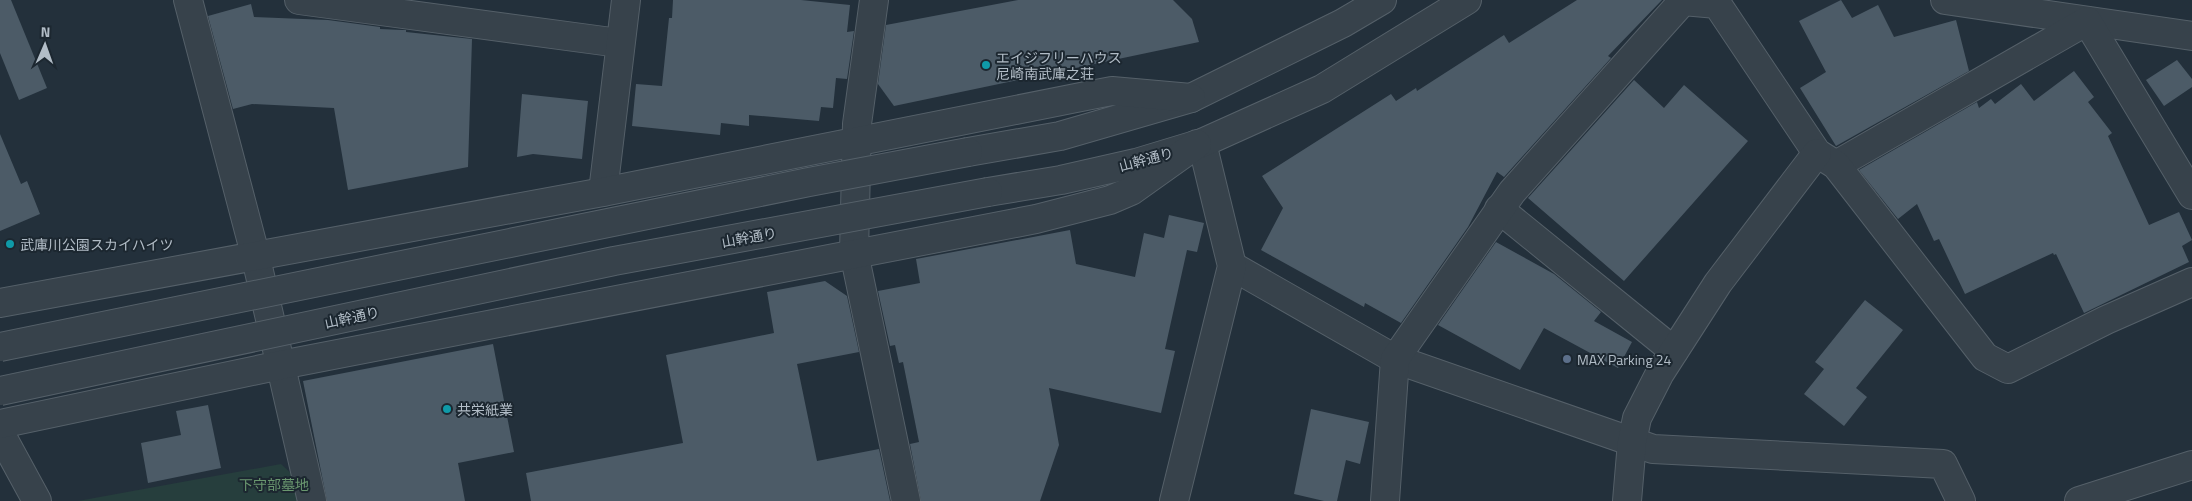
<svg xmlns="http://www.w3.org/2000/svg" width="2192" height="501" viewBox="0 0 2192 501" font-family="'Titillium Web','Noto Sans JP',sans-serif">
<rect width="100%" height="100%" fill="#23303b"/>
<!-- green -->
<polygon fill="#263e3d" points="281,464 296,478 301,501 78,501"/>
<!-- building -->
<g fill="#4c5b67">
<polygon points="0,0 11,0 47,88 19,100 0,53"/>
<polygon points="673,0 801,0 850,5 847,32 854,31 847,79 836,78 833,108 821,107 819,121 749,115 749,126 721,123 720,135 632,126 636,84 662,86 669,18 672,18"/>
<polygon points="1018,0 1173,0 1192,19 1199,42 894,106 878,84 886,25"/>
<polygon points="1577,0 1662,0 1608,56 1611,58 1504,177 1497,172 1468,227 1401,323 1365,303 1364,307 1261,250 1283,208 1262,176 1391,94 1396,101 1416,88 1417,91 1504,35 1509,43"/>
<polygon points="1841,0 1852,18 1878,5 1894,37 1956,20 1969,71 1836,146 1800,88 1826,72 1799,21"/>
<polygon points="251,4 254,17 328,20 380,27 380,29 402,30 406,30 406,32 472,39 468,167 348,190 334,108 252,104 233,109 208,16"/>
<polygon points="2177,60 2192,79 2192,87 2164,106 2146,80"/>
<polygon points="2074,71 2094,97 2088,102 2112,133 2108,136 2149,225 2179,212 2192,240 2182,246 2189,262 2084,313 2056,254 2054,255 2053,253 1965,294 1939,239 1934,241 1917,204 1898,219 1859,170 1977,102 1979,108 1991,99 1995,104 2021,84 2034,101"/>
<polygon points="1634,80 1664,108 1684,85 1748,141 1624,281 1528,198"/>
<polygon points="522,94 588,101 582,159 533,154 517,157"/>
<polygon points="0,134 21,184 27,181 40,214 0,231"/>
<polygon points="1169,215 1204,223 1197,252 1187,250 1165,349 1175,351 1161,413 1049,388 1059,445 1040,501 921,501 910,444 919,442 903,362 899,363 895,345 890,346 878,291 920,283 916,259 1070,230 1076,264 1135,277 1144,233 1164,238"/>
<polygon points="1496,242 1554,274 1601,312 1594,321 1632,342 1618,368 1544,328 1520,370 1438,325"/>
<polygon points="825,281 847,296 859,352 797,364 817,461 879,449 890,501 531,501 526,473 683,443 666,355 774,333 767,292"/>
<polygon points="1865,300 1903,330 1856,388 1867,397 1844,426 1804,394 1824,369 1815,362"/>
<polygon points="493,344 514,452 458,463 465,501 327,501 303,381"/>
<polygon points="208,405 221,468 148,483 141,443 181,435 176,411"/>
<polygon points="1311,409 1369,422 1360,464 1346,460 1337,501 1324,501 1294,494"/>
</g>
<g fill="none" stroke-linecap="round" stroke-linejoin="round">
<defs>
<g id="minor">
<polyline points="188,0 255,254 312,501"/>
<polyline points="299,0 619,43"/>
<polyline points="874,0 857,124 854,253 906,501"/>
<polyline points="1945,0 2192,36"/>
<polyline points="1836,165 2087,21 2192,195"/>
<polyline points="603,192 626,0"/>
<polyline points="1499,209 1674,351"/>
<polyline points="1232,266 1395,359 1653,449 1943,464 1961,501"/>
<polyline points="0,433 37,501"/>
<polyline points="1174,501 1232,266 1202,143"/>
<polyline points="1385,501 1395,359 1512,192 1683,1 1717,4 1817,153 1836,165 1985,357 2008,369 2106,320 2192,282"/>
<polyline points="1627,501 1632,442 1637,418 1660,373 1718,283 1817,153"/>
<polyline points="2079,501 2192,465"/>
</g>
<g id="tertiary">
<polyline points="968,152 1060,136 1191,98 1343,23 1382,0"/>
<polyline points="988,192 1061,180 1136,163 1202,143 1322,89 1467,0"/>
<polyline points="0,303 603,192 1091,95 1112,91 1191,98"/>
<polyline points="0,424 281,365 1036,219 1110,200 1131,191 1197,144"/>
</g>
</defs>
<!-- minor casing -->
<use href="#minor" stroke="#556069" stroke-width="30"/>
<!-- tertiary casing -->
<use href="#tertiary" stroke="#556069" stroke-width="30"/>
<!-- minor -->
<use href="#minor" stroke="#37424b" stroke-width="28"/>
<!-- tertiary -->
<use href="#tertiary" stroke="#37424b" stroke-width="28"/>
<defs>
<g id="tertiary-bridge">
<polyline points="0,347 809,182 968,152"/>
<polyline points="0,391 614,261 988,192"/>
</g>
</defs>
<!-- tertiary-bridge casing -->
<use href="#tertiary-bridge" stroke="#556069" stroke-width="30" stroke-linecap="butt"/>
<!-- tertiary-bridge -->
<use href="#tertiary-bridge" stroke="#37424b" stroke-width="28"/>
</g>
<!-- markers -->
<g fill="#0f9aa8" stroke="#1c2730" stroke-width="2">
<circle cx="986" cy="65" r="5"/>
<circle cx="10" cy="244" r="5"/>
<circle cx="447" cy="409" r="5"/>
</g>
<circle fill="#5c6f8a" stroke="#1c2730" stroke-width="2" cx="1567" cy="359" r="5"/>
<g text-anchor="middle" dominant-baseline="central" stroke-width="4" stroke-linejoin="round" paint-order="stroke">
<!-- poi labels -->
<g font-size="14" fill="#b2bdc7" stroke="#1c2730" text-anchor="start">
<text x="996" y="57">エイジフリーハウス<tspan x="996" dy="16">尼崎南武庫之荘</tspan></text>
<text x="20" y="244">武庫川公園スカイハイツ</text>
<text x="1577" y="359">MAX Parking 24</text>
<text x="457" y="409">共栄紙業</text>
</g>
<!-- street labels -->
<g font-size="14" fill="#b2bdc7" stroke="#1c2730">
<text transform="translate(1146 159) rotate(-15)">山幹通り</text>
<text transform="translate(749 237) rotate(-10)">山幹通り</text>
<text transform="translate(352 317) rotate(-12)">山幹通り</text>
</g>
<!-- park labels -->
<g font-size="14" fill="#6a976f" stroke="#1c2730">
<text x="274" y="484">下守部墓地</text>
</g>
</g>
<!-- north arrow -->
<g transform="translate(45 45) rotate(2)" stroke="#1c2730" stroke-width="4" paint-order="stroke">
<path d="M0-4L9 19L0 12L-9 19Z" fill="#b2bdc7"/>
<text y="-8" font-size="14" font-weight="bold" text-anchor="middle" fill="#b2bdc7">N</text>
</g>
</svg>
